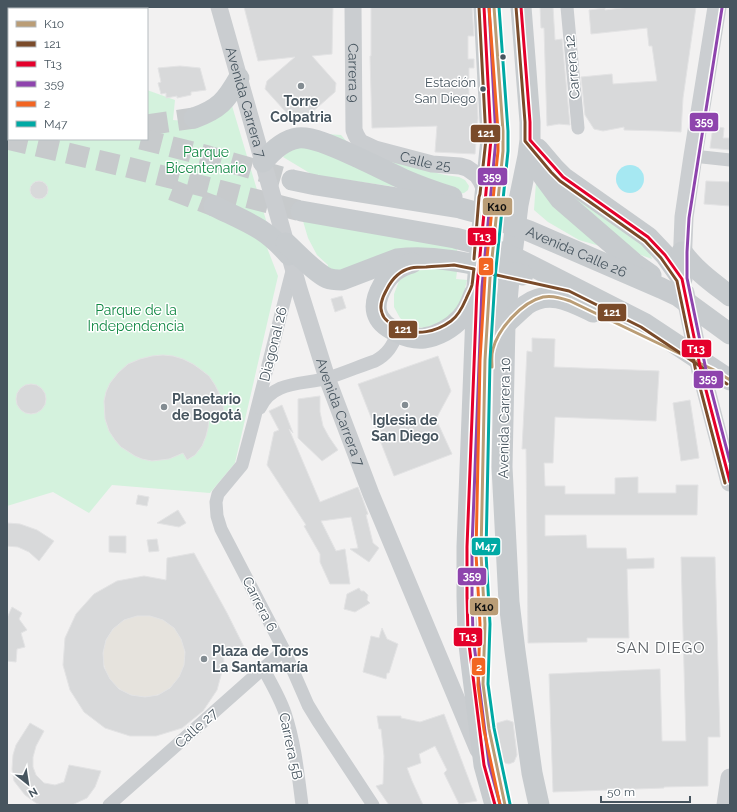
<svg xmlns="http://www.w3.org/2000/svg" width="737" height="812" viewBox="0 0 737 812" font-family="Raleway,sans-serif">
<rect width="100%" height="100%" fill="#f2f1f1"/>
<!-- green -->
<g fill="#d4f2dd">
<polygon points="7,89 9,89 9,139 147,139 147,90 175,100 173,120 185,121 230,99 271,237 214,206 201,201 200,205 234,223 264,240 278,276 235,463 210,493 112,485 89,513 53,492 7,506"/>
<polygon points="296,132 341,135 348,143 417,168 445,175 459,177 465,180 469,186 468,190 464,193 455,195"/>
<polygon points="300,143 424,191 313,175 283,157 292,148"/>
<polygon points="536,182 603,247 579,240 548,222 534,210"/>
<polygon points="556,182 649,250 652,259 641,255 611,233"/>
<polygon points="303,221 458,243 457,251 340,272 327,269 328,265 317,255 308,238"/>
<polygon points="458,264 456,279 467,280 462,301 449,319 425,328 410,326 400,318 394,307 394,294 399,281 415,268"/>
</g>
<!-- sand -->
<circle fill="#e6e3dd" cx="144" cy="656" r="41"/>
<!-- water -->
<circle fill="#a6e8f2" cx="630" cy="179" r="14"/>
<!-- building -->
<g fill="#d8d9da" stroke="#e3e3e4" fill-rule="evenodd">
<polygon points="244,7 333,7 332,54 312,56 336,83 335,92 302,121 294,121 265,89 267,81 295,57 258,61"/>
<polygon points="371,7 472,7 474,36 468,36 468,59 474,59 474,68 469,68 469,98 477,98 478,118 475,154 435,152 437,126 372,128 370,56 371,56"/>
<polygon points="540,7 553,7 555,40 562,39 570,125 559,124 547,126 544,28 541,28"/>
<polygon points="630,7 696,7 683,98 681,132 662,131 624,130 624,127 603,131 594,129 585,115 581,77 612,74 613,84 657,81 652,46 649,46 647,28 591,34 589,10 605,8 605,10"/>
<polygon points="180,66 200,68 206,90 191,92 191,95 177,98 177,96 166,98 166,93 161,94 158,83 161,82 158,68"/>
<polygon points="713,126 724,128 723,138 730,138 730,150 710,148"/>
<polygon points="706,181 730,182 730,206 704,204"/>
<circle cx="39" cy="190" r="9"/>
<polygon points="342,296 346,308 335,312 331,299"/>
<polygon points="532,338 555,339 554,367 659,371 656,421 555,417 553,463 544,463 545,486 565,486 565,494 615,494 615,478 638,477 638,493 676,493 676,485 698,485 697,515 545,515 545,536 586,535 587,548 626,548 627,559 654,558 654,568 627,569 629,638 587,638 587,642 528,643 526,449 522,449 527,351 532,352"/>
<polygon points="163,355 173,356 183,359 193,364 200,369 209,376 215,385 219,393 223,405 224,413 211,413 212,416 209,417 208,428 206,436 202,446 195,455 187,460 183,453 169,459 152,461 142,459 135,456 121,447 115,440 109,431 105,419 104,401 106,392 110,383 118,373 128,364 140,359 152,356"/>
<polygon points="438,356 451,391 436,419 452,454 394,476 358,384"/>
<circle cx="31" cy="399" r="15"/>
<polygon points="320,396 320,412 323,426 329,437 338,450 322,461 298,438 298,399"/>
<polygon points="690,400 699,458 681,461 673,403"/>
<polygon points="282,405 293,433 289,429 320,502 358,487 363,500 368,514 366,515 373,543 379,548 369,562 350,549 358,548 351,517 321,521 336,551 345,549 350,584 330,584 320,562 320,554 304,526 306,525 267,465 274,432 279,430 269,411"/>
<polygon points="138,495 149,497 147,506 136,504"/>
<polygon points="178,510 186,523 179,527 157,523"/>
<polygon points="7,523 20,524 37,530 54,541 39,561 29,552 18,547 7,546"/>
<polygon points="109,536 126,536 126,553 109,552"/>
<polygon points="157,539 159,551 149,552 147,540"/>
<path d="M194,553L227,613L245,649L223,650L224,664L217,690L203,711L182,728L156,736H130L105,728L84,712L70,690L63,665L65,638L76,614L94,594L117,581L144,576L166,580L167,558ZM137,616H150L163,620L174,628L181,639L185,652L184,665L179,677L170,688L158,695L145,697L131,695L119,689L110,679L104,667L103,653L106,640L113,629L124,620Z"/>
<polygon points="681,557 715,557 720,737 708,737 708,786 664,787 664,788 553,792 549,674 660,669 662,741 686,741"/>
<polygon points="359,588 361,591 364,591 368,595 367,600 370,603 355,612 344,609 347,594"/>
<polygon points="12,607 22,613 19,619 27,630 21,633 25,647 17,649 16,662 7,661 7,618"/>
<polygon points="382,628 387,639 398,644 389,673 387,673 386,679 363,672 371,636 379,638"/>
<polygon points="444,714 477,801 459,804 444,773 447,770 435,746 419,754 421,763 407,768 412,781 423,805 389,805 376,786 383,784 384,756 381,729 379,729 377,716 401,716 401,718 420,722"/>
<polygon points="507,720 513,722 517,755 514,762 509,764 505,763 501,758 495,741 493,732 495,726 497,723"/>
<polygon points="30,723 44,731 36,746 33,757 33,767 36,775 44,783 55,785 64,782 69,765 101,771 95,787 87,798 72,805 41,805 36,803 25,795 14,781 12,769 13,755 16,745"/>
</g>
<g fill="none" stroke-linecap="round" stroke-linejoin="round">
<!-- primary-tunnel -->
<g stroke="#c7cacc" stroke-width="21" stroke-dasharray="21 10" stroke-linecap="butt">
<polyline points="7,108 9,108"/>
<polyline points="147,125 194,118"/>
<polyline points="7,139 127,167 301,211"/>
<polyline points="141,139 208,156 292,180"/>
<polyline points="172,190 214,206"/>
</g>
<!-- minor -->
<g stroke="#cacdd0" stroke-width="13">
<polyline points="567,7 578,128"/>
<polyline points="693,156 730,160"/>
<polyline points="293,267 254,420 242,465 222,489 218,494 216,502 217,516 221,529 284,650 308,705 319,723 373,805"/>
<path d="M260,408C273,380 304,385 328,378C344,373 360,366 375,361C388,354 392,346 398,333"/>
<path d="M263,668C271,683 280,698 285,713C295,743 298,774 302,805"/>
<polyline points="109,805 284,650"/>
</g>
<!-- tertiary -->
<g stroke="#cacdd0" stroke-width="17">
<path id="s1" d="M219,7L299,289L327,378L371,494L478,750"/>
<path id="s2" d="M353,7L354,130L356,135L360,142L375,149L432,164L460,166L467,168L477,175L481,181L485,190"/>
</g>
<!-- secondary -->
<g stroke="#cbced1" stroke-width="19">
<polyline points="682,267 684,217 693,156 717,7"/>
<polyline points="685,293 701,371 730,482"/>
<polyline points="726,805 730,778"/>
</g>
<!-- primary -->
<g stroke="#c7cbce" stroke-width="21">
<polyline points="484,7 491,139 488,168 485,195 477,287 467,547 467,596 468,636 471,662 484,765 495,805"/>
<polyline points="521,7 530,122 530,140 528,156 518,205 509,279 505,324 502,467 509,602 515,651 532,773 539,805"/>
<path d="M194,118C219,109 226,101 239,78"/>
<polyline points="532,145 540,170 543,176 560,199 634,263 651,275"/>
<polyline points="538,149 555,169 563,177 648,237 665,255 682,279"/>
<path d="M263,162C272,151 283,140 298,138C314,136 343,151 359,158C374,165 388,172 403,179C419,186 436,192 452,197"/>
<path id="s3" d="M292,180L316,185L460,208L475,212L529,231L661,288L678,296L730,334"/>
<path d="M214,206C230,214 247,221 261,230C272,237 281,246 289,255"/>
<polyline points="301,211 455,238 486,246 518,259 644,323 730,380"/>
<path d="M286,243C296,252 314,272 327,278C332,280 337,280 342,280L397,259C439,254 481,266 523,275"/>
<path d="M682,252C696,271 712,282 730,296"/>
<path d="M412,263C398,267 390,273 383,285C371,306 374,322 397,332C405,336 415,339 424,338C438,336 452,328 461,318C468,311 471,302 474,294"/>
<path d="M505,324C512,318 519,311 526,305C549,289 570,301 593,312"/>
</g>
<defs>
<g id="bus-1">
<polyline points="494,7 503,131 503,151 490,278 485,360 481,554 485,624 483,684 489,729 505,805"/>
<path d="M492,367C492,361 491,355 493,349C498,329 522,302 543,297C552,295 562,298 570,301L714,370L730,380"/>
</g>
<g id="bus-2">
<polyline points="516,7 525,122 525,141 551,172 560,181 645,241 661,258 677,281 696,372 725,483"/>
<polyline points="474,259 479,197 480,194 486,139 479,7"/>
<path d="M454,265L474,269C473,274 473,280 472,285C471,289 468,294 466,299C463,306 458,316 451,321C436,332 417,336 400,328C392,325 384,321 382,313C379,306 383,296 387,289C392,279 399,271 411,268C416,267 421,267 426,267C435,266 444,266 454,265Z"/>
<polyline points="483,272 569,291 641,327 727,384"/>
</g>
<g id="bus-3">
<polyline points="484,7 491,139 477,287 467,547 467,596 468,636 484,765 495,805"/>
<polyline points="521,7 530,122 530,140 563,177 648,237 665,255 682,279 701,371 730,482"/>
</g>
<g id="bus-4">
<polyline points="489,7 496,139 482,287 472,547 472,596 473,636 489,764 500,804"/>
<polyline points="722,8 689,218 687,252 687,278 706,370 730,462"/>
</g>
<polyline id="bus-5" points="489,7 498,131 498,151 485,277 480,360 476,554 480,624 478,685 484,730 500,805"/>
<polyline id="bus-6" points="499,7 508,131 508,151 495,278 490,360 486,554 490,624 488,684 494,728 510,804"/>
</defs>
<!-- bus-1 casing -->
<use href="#bus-1" stroke="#fff" stroke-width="6"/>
<!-- bus-2 casing -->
<use href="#bus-2" stroke="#fff" stroke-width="6"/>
<!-- bus-3 casing -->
<use href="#bus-3" stroke="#fff" stroke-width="6"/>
<!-- bus-4 casing -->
<use href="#bus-4" stroke="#fff" stroke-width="6"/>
<!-- bus-5 casing -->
<use href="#bus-5" stroke="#fff" stroke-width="6"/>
<!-- bus-6 casing -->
<use href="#bus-6" stroke="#fff" stroke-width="6"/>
<!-- bus-1 -->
<use href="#bus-1" stroke="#ba9d76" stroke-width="3"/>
<!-- bus-2 -->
<use href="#bus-2" stroke="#7a4b2a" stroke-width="3"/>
<!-- bus-3 -->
<use href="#bus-3" stroke="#e4002b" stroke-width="3"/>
<!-- bus-4 -->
<use href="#bus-4" stroke="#8e44ad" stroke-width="3"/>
<!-- bus-5 -->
<use href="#bus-5" stroke="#f26522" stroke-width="3"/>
<!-- bus-6 -->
<use href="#bus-6" stroke="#00a9a4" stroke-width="3"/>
</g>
<!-- markers -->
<g fill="#47555f" stroke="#fff" stroke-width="1.5">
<circle cx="503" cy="57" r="3.5"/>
<circle cx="483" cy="89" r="3.5"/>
</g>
<g fill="#838c92" stroke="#fff" stroke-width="1.5">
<circle cx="301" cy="86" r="4"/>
<circle cx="405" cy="405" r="4"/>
<circle cx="164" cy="407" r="4"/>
<circle cx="204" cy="659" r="4"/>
</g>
<g text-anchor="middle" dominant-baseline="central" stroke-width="3" stroke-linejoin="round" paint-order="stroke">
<!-- bus labels -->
<g font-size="13" fill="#47555f" stroke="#fff" text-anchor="end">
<text x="476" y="82">Estación<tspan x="476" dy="16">San Diego</tspan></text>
</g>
<!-- street labels -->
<g font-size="14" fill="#47555f" stroke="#fff">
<text transform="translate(572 67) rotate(-95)">Carrera 12</text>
<text stroke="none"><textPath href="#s2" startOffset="66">Carrera 9</textPath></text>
<text stroke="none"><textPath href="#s1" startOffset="99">Avenida Carrera 7</textPath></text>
<text stroke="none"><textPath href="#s2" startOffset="205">Calle 25</textPath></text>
<text stroke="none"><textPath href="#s3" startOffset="295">Avenida Calle 26</textPath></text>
<text transform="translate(273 344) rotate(-76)">Diagonal 26</text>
<text stroke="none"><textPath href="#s1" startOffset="423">Avenida Carrera 7</textPath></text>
<text transform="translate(504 418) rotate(-89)">Avenida Carrera 10</text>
<text transform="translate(260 604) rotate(63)">Carrera 6</text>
<text transform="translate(196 728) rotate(-42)">Calle 27</text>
<text transform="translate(291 746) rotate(78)">Carrera 5B</text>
</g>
<!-- poi labels -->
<g font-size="14" font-weight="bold" fill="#47555f" stroke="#fff">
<text x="301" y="101">Torre<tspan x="301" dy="16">Colpatria</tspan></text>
<text x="172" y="399" text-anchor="start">Planetario<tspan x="172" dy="16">de Bogotá</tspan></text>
<text x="405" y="420">Iglesia de<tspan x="405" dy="16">San Diego</tspan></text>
<text x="212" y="651" text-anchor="start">Plaza de Toros<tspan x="212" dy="16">La Santamaría</tspan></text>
</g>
<!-- park labels -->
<g font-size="14" fill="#108843" stroke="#fff">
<text x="206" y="152">Parque<tspan x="206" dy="16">Bicentenario</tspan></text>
<text x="136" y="310">Parque de la<tspan x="136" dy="16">Independencia</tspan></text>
</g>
<!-- neighbourhood labels -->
<g font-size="15" letter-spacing="1" fill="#5c6166" stroke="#fff">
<text x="661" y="648">SAN DIEGO</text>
</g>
</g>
<g stroke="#fff" stroke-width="1.5">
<rect x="689" y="112" width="30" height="20" rx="4" fill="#8e44ad"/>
<rect x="470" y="124" width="31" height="19" rx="4" fill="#7a4b2a"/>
<rect x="477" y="167" width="31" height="19" rx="4" fill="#8e44ad"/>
<rect x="482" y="197" width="31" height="19" rx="4" fill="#ba9d76"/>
<rect x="467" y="227" width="30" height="19" rx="4" fill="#e4002b"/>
<rect x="478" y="257" width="16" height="19" rx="4" fill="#f26522"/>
<rect x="597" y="303" width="30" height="19" rx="4" fill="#7a4b2a"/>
<rect x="388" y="320" width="30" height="19" rx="4" fill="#7a4b2a"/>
<rect x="681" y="339" width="31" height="19" rx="4" fill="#e4002b"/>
<rect x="693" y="370" width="31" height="19" rx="4" fill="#8e44ad"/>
<rect x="471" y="537" width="30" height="19" rx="4" fill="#00a9a4"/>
<rect x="457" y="567" width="30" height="19" rx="4" fill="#8e44ad"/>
<rect x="469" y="597" width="30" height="19" rx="4" fill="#ba9d76"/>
<rect x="453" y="627" width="30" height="20" rx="4" fill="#e4002b"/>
<rect x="471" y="657" width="15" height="19" rx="4" fill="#f26522"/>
</g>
<g font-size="11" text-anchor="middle" font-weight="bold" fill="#fff">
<text x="704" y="126">359</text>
<text x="486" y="137">121</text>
<text x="492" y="181">359</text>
<text x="482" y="241">T13</text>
<text x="486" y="270">2</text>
<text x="612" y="316">121</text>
<text x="403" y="333">121</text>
<text x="696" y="353">T13</text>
<text x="708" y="383">359</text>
<text x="486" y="550">M47</text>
<text x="472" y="580">359</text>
<text x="468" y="641">T13</text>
<text x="479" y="671">2</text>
</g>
<g font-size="11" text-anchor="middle" font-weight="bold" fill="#111">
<text x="497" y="211">K10</text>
<text x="484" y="611">K10</text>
</g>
<!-- border -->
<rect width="737" height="812" fill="none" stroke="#47555f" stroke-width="16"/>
<!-- legend -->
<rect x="8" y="8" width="140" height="132" fill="#ffffff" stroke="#b5bbbf"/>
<rect x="16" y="21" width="20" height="6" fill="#ba9d76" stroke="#b5bbbf"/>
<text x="44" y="28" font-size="12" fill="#47555f">K10</text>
<rect x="16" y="41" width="20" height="6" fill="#7a4b2a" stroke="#b5bbbf"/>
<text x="44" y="48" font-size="12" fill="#47555f">121</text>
<rect x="16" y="61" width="20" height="6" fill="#e4002b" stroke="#b5bbbf"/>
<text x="44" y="68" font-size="12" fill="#47555f">T13</text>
<rect x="16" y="81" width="20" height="6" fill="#8e44ad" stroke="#b5bbbf"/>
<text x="44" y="88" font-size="12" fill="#47555f">359</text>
<rect x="16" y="101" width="20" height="6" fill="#f26522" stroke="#b5bbbf"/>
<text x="44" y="108" font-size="12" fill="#47555f">2</text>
<rect x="16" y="121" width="20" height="6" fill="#00a9a4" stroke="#b5bbbf"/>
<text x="44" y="128" font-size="12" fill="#47555f">M47</text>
<!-- north arrow -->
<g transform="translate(28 784) rotate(150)" stroke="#ffffff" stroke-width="3" paint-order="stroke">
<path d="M0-3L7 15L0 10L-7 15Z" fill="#47555f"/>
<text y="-6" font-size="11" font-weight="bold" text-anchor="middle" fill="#47555f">N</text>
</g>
<!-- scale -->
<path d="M601 796v6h89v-6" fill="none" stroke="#47555f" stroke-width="2"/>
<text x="607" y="796" font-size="12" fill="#47555f" stroke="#ffffff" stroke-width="3" paint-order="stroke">50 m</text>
</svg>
